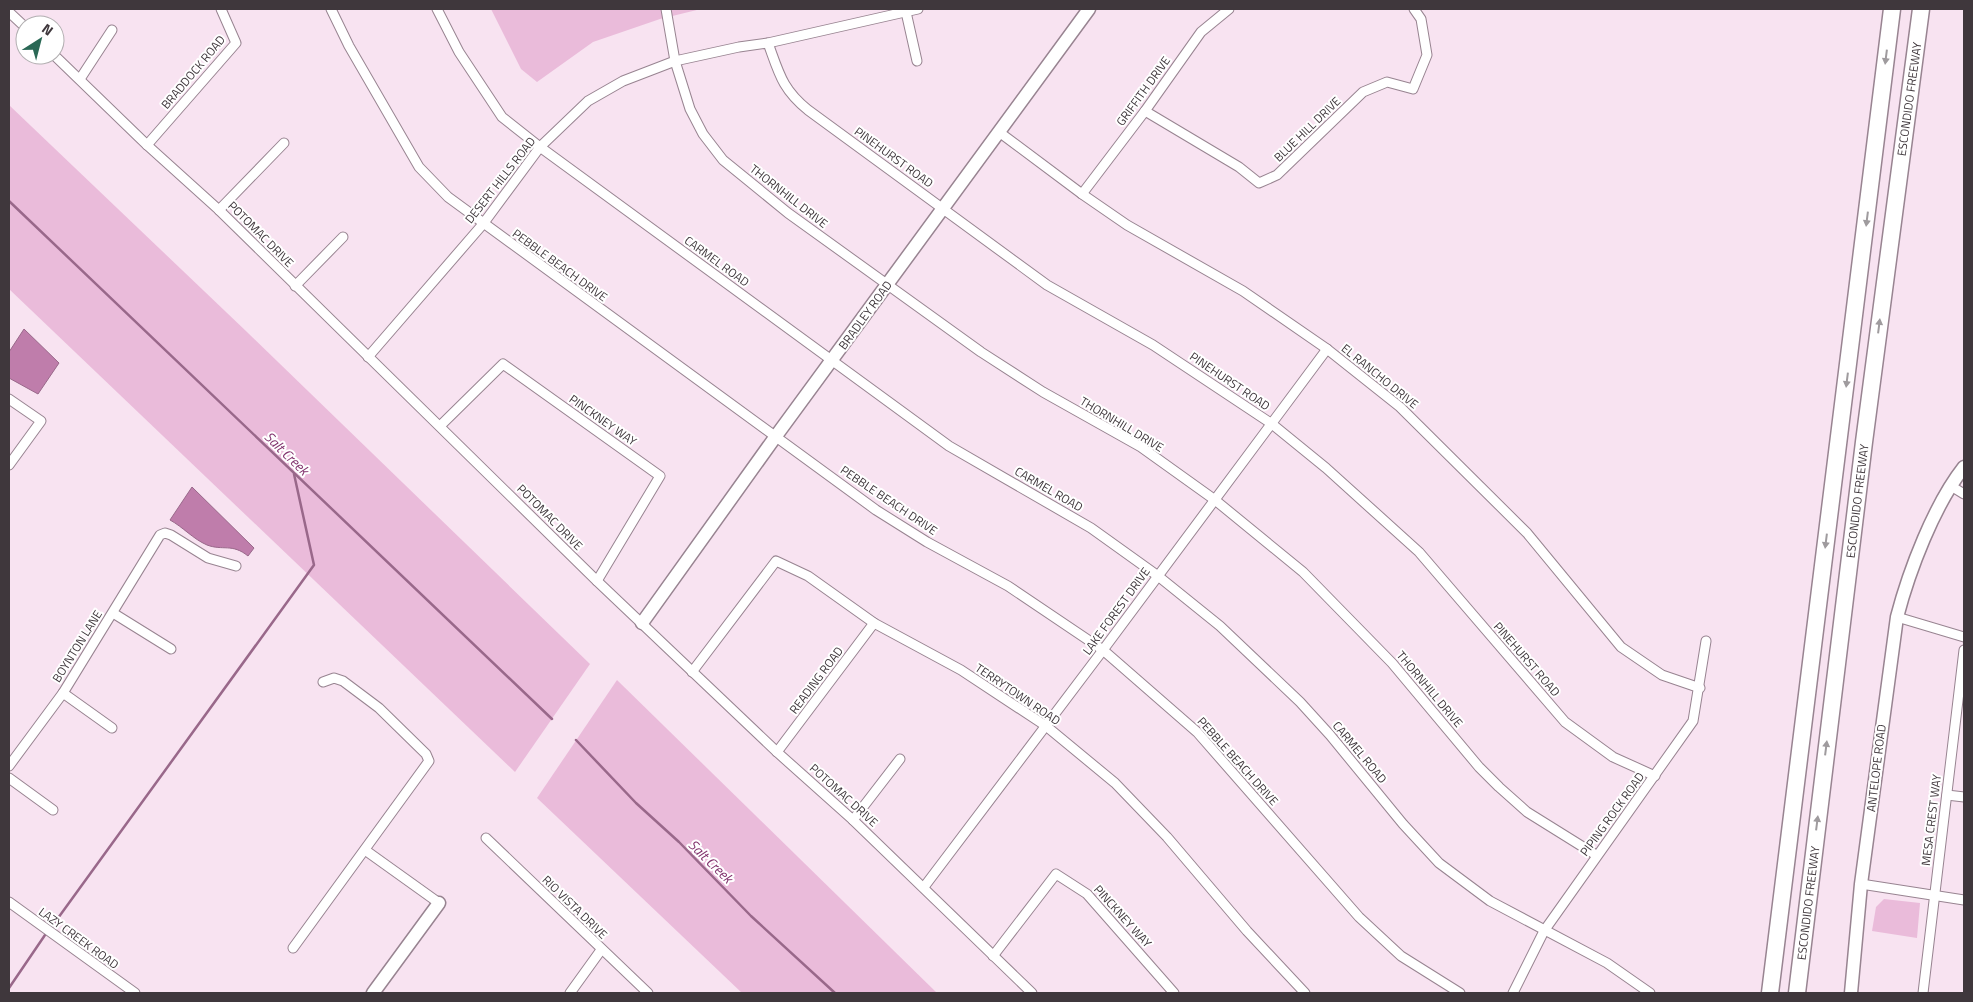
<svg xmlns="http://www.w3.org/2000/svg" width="1973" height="1002" viewBox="0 0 1973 1002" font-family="'Titillium Web',sans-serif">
<rect width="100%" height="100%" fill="#f8e3f1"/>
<!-- green -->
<g fill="#eabbda">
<polygon points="491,9 701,9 660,19 593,42 537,82 521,69"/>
<polygon points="9,105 247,332 590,664 515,772 9,289"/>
<polygon points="617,680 937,993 742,993 537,798"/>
<polygon points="1884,899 1920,903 1917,938 1872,931 1876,907"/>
</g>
<!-- water -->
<g fill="#bf7dab" stroke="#99688a">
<polygon points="24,329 59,363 38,394 9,378 9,352"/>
<path d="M192,487L254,548L248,556C232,543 223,551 207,545C193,539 183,527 170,520Z"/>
</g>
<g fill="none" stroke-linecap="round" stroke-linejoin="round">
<!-- stream -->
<g stroke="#99688a" stroke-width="2.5">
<polyline points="9,201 552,719"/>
<polyline points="576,740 636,803 679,842 751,916 835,993"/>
<polyline points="53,925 314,565 294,474"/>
<polyline points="9,988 45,935"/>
</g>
<defs>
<g id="street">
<polyline points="331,9 349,46 419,167 448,197 876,510 927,542 1008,586 1103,650 1197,732 1359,917 1401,956 1460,993"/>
<polyline points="437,9 459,52 502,117 540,147 949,446 1091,528 1158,576 1220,626 1300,702 1330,735 1403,824 1439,863 1490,901 1607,963 1650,993"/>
<polyline points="666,9 675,61 690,109 703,134 723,160 788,213 981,352 1043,392 1141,447 1215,500 1303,572 1392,663 1479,767 1499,787 1527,812 1596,855"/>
<polyline points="9,12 25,27"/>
<polyline points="906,12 917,61"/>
<path d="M768,43C779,73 782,89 808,110L1047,285L1153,345L1272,424L1326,468L1419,552L1565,722L1613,757L1655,776"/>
<polyline points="54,55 147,145 219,210 597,581 777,752 853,820 1032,993"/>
<polyline points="80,79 112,30"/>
<polyline points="1145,111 1239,167 1259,183 1277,175 1363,92 1387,82 1413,89 1427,55 1421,19 1414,9"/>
<polyline points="999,132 1082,194 1127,225 1243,291 1327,349 1400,407 1527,533 1621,647 1662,675 1700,688"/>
<polyline points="147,145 236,43 221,9"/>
<polyline points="1082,194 1145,111 1201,32 1229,9"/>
<polyline points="219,210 284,143"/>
<polyline points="295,286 343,237"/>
<polyline points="368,357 483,224 540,147 588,101 623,81 675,61 739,47 768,43 918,9"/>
<polyline points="9,399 41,421 9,465"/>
<polyline points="440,426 503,364 660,476 597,581"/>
<polyline points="1951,486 1964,494"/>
<polyline points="113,613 171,649"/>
<polyline points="1897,617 1964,637"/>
<polyline points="692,672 776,561 808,576 874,623 961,670 1046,726 1115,783 1167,837 1247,931 1305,993"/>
<polyline points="63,693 112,728"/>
<polyline points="777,752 874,623"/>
<polyline points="9,766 63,693 160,535 165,533 171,535 208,558 236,566"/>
<polyline points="9,778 53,810"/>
<polyline points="1947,795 1964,797"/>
<polyline points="853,820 900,759"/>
<polyline points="486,838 648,993"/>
<polyline points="365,850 439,903"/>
<polyline points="1861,884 1964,900"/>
<polyline points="924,887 1103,650 1327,349"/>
<polyline points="9,902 135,993"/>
<polyline points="293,948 429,761 426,754 379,708 343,681 334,678 323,682"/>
<polyline points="993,956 1056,874 1087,894 1174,993"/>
<polyline points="570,993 601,950"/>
<polyline points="1513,993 1544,931 1693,721 1706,641"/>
<polyline points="1923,993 1964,650"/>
</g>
<g id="secondary">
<polyline points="642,623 776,436 1089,9"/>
<polyline points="373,993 439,903"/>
<path d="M1851,993L1861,884L1897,617C1909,571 1934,505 1964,467"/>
</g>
<g id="highway">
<polyline points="1770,993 1892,9"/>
<polyline points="1797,993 1864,442 1921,9"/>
</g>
</defs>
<!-- street casing -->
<use href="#street" stroke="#988491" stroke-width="11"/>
<!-- secondary casing -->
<use href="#secondary" stroke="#988491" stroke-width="15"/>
<!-- highway casing -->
<use href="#highway" stroke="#988491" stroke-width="19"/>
<!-- street -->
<use href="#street" stroke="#fff" stroke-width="9"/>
<!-- secondary -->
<use href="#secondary" stroke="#fff" stroke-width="12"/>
<!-- highway -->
<use href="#highway" stroke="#fff" stroke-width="16"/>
</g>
<!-- one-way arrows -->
<defs><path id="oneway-solid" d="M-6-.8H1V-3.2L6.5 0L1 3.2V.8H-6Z" transform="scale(1.25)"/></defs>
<g fill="#9f9b9e">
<use href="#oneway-solid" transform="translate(1886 57) rotate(97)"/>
<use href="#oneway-solid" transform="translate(1867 219) rotate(97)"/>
<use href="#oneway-solid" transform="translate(1879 326) rotate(-83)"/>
<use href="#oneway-solid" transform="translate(1847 380) rotate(97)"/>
<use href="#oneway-solid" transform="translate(1826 541) rotate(97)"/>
<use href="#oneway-solid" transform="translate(1826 748) rotate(-83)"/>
<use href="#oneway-solid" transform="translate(1817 823) rotate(-83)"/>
</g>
<g text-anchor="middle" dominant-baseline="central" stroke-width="4" stroke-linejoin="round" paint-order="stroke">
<!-- street labels -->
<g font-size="12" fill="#3f373c" stroke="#fff">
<text transform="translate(193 72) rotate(-50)">BRADDOCK ROAD</text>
<text transform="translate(1143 91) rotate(-54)">GRIFFITH DRIVE</text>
<text transform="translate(1909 99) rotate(-82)">ESCONDIDO FREEWAY</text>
<text transform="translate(1307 129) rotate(-44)">BLUE HILL DRIVE</text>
<text transform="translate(894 157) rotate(36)">PINEHURST ROAD</text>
<text transform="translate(500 180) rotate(-52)">DESERT HILLS ROAD</text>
<text transform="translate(789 196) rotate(38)">THORNHILL DRIVE</text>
<text transform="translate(261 234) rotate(45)">POTOMAC DRIVE</text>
<text transform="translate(717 261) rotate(36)">CARMEL ROAD</text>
<text transform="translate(560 265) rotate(36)">PEBBLE BEACH DRIVE</text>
<text transform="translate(865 315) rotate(-54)">BRADLEY ROAD</text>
<text transform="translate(1380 376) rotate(39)">EL RANCHO DRIVE</text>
<text transform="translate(1230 381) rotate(34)">PINEHURST ROAD</text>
<text transform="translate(603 420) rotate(35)">PINCKNEY WAY</text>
<text transform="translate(1122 424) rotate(31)">THORNHILL DRIVE</text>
<text transform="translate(1049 489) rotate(30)">CARMEL ROAD</text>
<text transform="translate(889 500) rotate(34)">PEBBLE BEACH DRIVE</text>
<text transform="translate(1857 501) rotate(-83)">ESCONDIDO FREEWAY</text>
<text transform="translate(550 517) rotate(45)">POTOMAC DRIVE</text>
<text transform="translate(1116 611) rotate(-54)">LAKE FOREST DRIVE</text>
<text transform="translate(77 646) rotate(-58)">BOYNTON LANE</text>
<text transform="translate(1527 659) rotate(49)">PINEHURST ROAD</text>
<text transform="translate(816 680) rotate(-53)">READING ROAD</text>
<text transform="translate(1430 689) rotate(50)">THORNHILL DRIVE</text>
<text transform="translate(1018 694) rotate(34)">TERRYTOWN ROAD</text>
<text transform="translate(1360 752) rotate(50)">CARMEL ROAD</text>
<text transform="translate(1238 761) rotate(48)">PEBBLE BEACH DRIVE</text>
<text transform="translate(1876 768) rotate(-83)">ANTELOPE ROAD</text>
<text transform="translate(844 795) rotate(42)">POTOMAC DRIVE</text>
<text transform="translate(1612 814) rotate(-54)">PIPING ROCK ROAD</text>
<text transform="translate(1931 820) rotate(-83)">MESA CREST WAY</text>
<text transform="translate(1808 903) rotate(-83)">ESCONDIDO FREEWAY</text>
<text transform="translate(575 907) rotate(44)">RIO VISTA DRIVE</text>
<text transform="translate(1123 916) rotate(48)">PINCKNEY WAY</text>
<text transform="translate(79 938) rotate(36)">LAZY CREEK ROAD</text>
</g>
<!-- water labels -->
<g font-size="14" font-style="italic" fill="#81326d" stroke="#fff">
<text transform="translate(287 453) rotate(44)">Salt Creek</text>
<text transform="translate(711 861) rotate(44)">Salt Creek</text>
</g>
</g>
<!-- border -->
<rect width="1973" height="1002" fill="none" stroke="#3f373c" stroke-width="20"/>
<!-- north arrow -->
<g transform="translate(40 40) rotate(36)"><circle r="24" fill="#ffffff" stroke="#b2afb1"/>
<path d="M0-4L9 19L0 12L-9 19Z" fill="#2a6855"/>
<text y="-8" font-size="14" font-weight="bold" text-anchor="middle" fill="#3f373c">N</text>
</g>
</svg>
